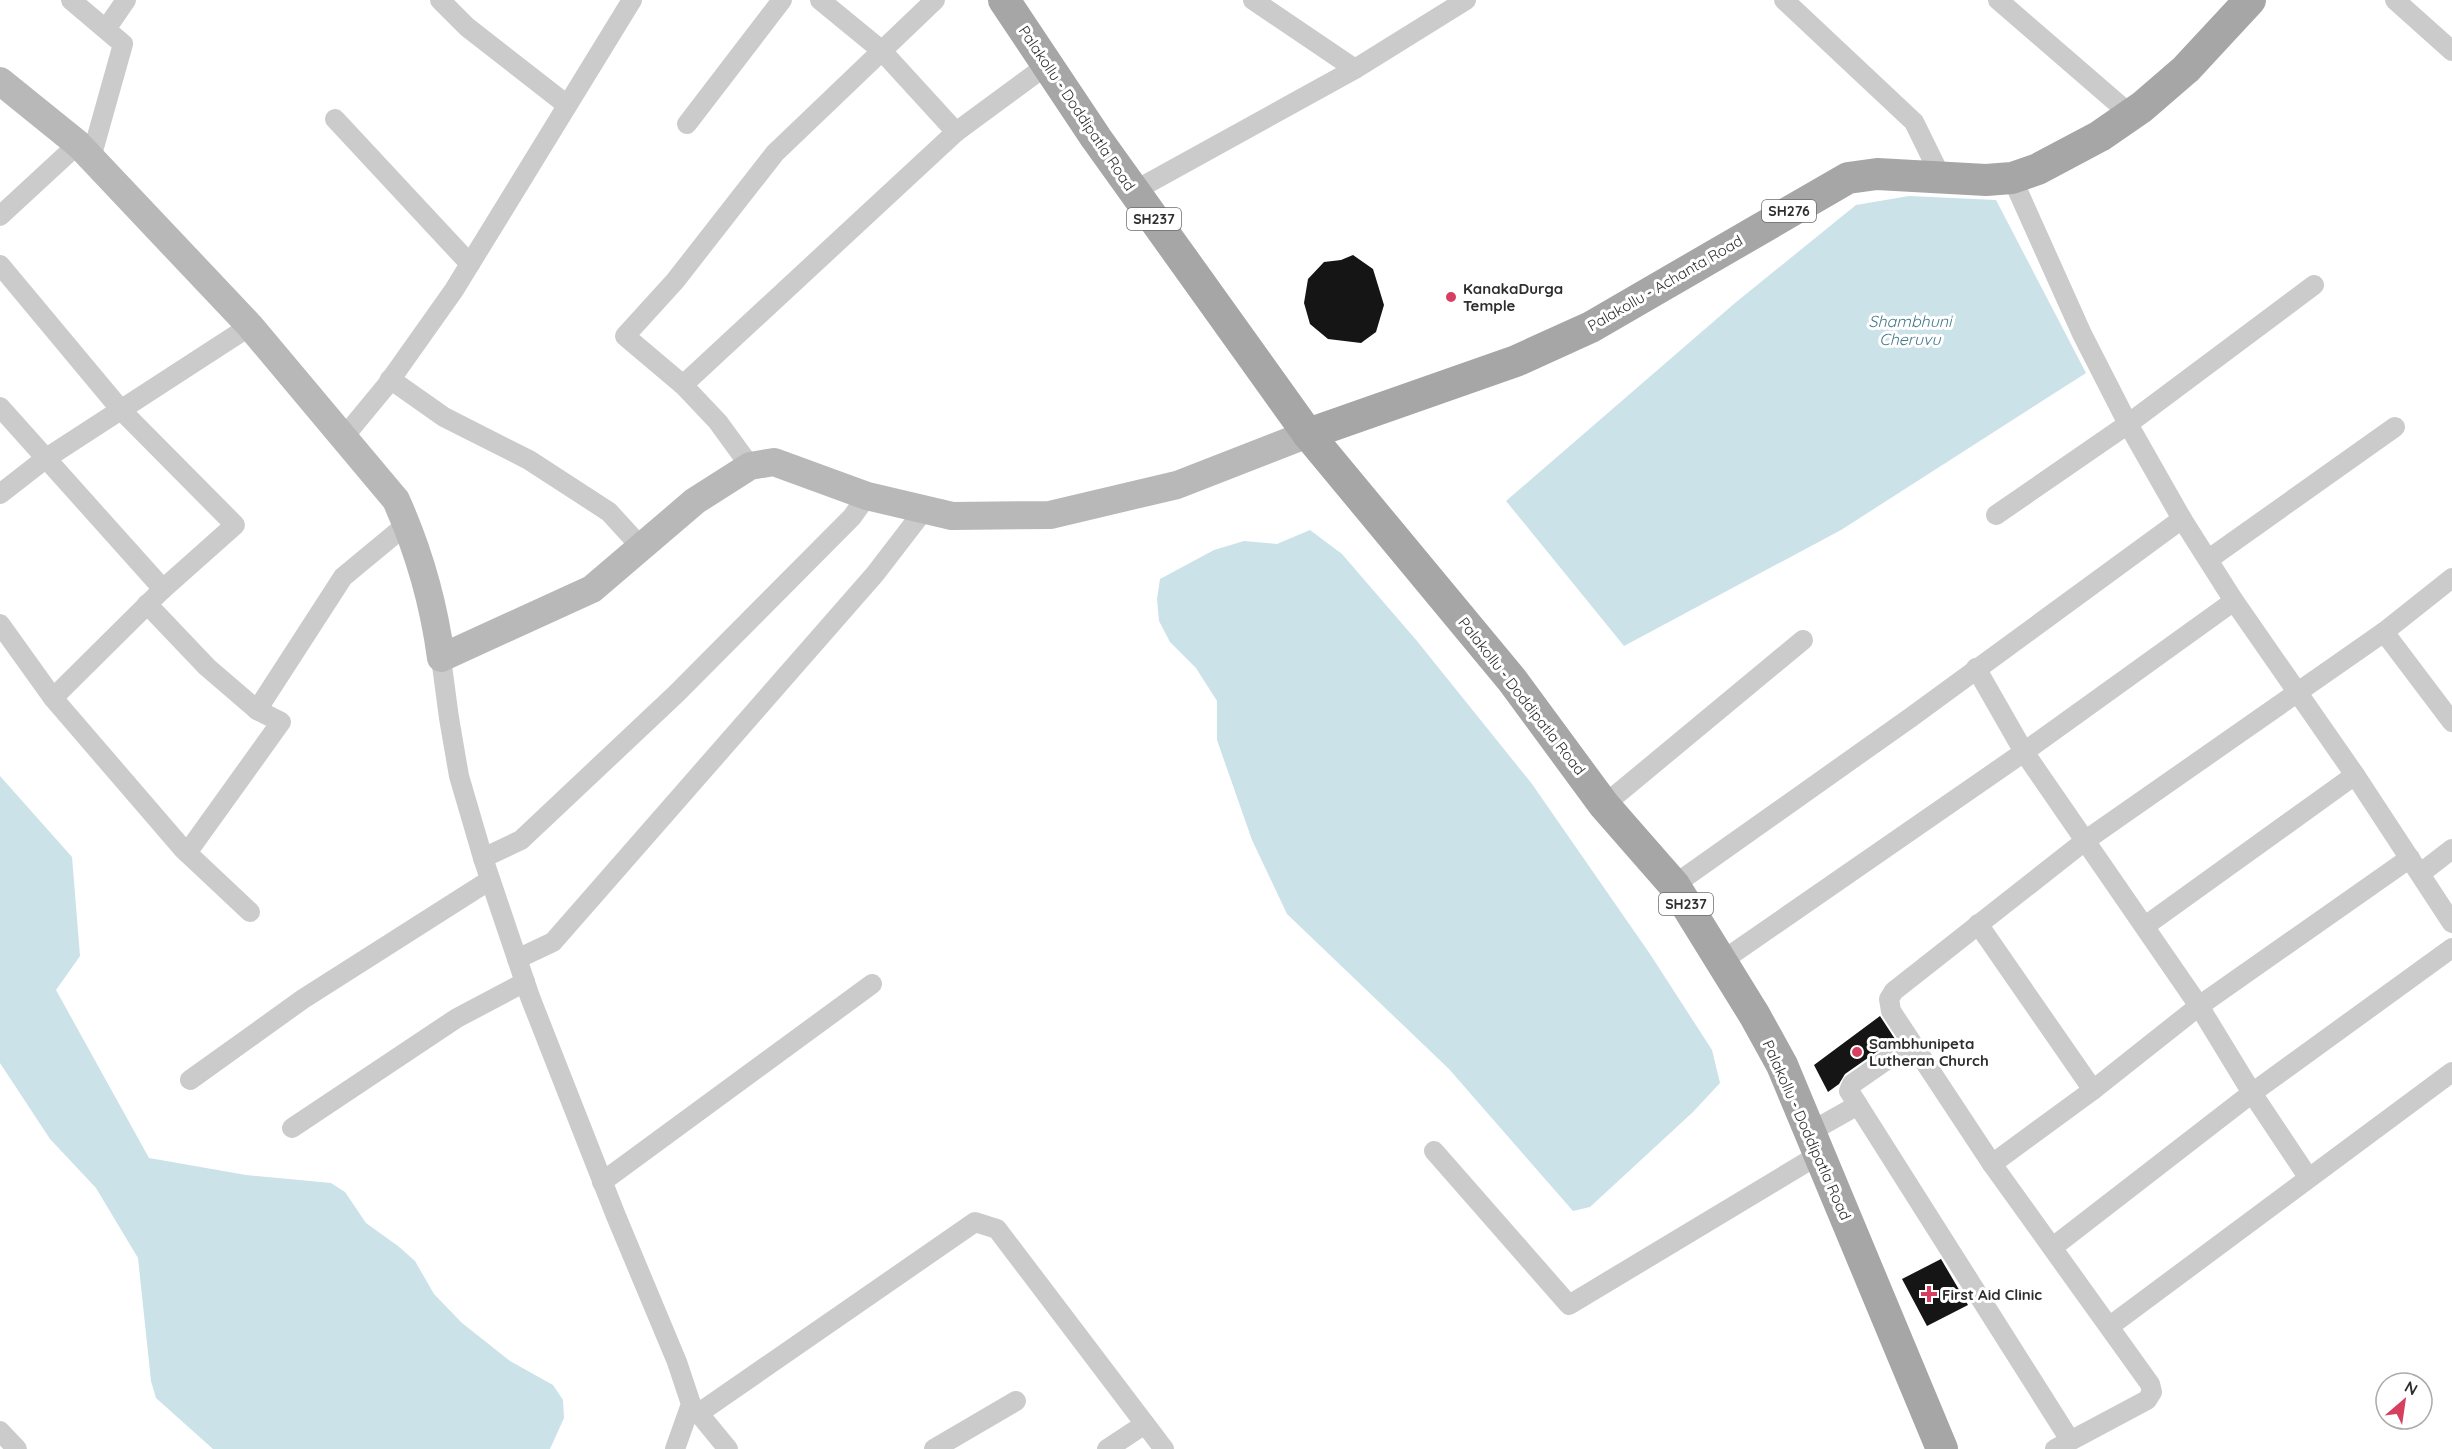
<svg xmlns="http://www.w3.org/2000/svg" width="2452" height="1449" viewBox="0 0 2452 1449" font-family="Quicksand,sans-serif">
<rect width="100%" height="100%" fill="#fff"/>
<!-- water -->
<g fill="#cbe2e9">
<polygon points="1909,196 1996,200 2086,373 1841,530 1624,646 1506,501 1735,303 1856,205"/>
<polygon points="1310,530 1342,554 1417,641 1532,784 1650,954 1712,1050 1720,1083 1693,1112 1590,1207 1573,1211 1449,1069 1287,914 1252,840 1217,740 1217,701 1196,668 1170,642 1159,621 1157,599 1160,579 1214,550 1244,541 1277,544"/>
<polygon points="0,776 72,857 80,956 56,990 149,1158 246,1175 331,1183 345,1192 366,1223 398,1246 415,1261 434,1294 462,1323 510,1361 553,1385 563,1400 564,1418 550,1449 213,1449 156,1398 151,1381 138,1258 96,1188 50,1139 0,1063"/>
</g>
<!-- building -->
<g fill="#151515">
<polygon points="1353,255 1373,269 1384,305 1376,332 1361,343 1328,339 1310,324 1304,303 1308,279 1324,262 1341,260"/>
<polygon points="1880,1016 1895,1039 1845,1074 1839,1084 1828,1092 1814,1065"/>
<polygon points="1941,1259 1968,1305 1927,1326 1902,1279"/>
</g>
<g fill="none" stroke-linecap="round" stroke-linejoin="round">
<!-- street -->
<g stroke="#cbcbcb" stroke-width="20">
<polyline points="71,0 123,44 91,158"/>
<polyline points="440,0 467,27 567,105"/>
<polyline points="820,0 881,50 956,132"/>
<polyline points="1253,0 1355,69"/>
<polyline points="1784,0 1914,122 1941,177"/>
<polyline points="1998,0 2131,115"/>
<polyline points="2395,0 2452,51"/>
<polyline points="106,29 126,0"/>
<polyline points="335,119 470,264"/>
<polyline points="687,124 782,0"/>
<polyline points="2012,178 2082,334 2128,424 2182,519 2234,601 2355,775 2452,923"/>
<polyline points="1134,191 1355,69 1466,0"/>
<polyline points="0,216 78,144"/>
<polyline points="0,265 121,410 235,525 163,589 53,698"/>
<polyline points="390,379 444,417 529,460 609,512 641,547"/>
<polyline points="683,385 956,132 1047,65"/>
<polyline points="0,407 163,589"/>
<polyline points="343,438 386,386 454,290 632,0"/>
<polyline points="750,466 718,422 683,385 625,336 675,281 775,153 935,0"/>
<polyline points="0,494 45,459 250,326"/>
<polyline points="1996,515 2128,424 2314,285"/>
<polyline points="2209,559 2395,427"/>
<polyline points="147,604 207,667 257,710 343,577 407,524"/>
<polyline points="0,624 53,698 183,849 250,912"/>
<polyline points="2384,632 2452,722"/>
<polyline points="441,658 449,718 459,776 483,858 530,997 616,1216 677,1362 691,1404 675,1449"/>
<polyline points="1976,668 2024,752 2199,1006 2252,1093 2308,1177"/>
<polyline points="1604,805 1803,640"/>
<polyline points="187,853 281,722 257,710"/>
<polyline points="483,858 521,840 676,694 852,517 867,496"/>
<polyline points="2421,873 2452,849"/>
<polyline points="1674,885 1910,718 2182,519"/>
<polyline points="1978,924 2093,1090"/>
<polyline points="2145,926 2355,775"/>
<polyline points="517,959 553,942 875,574 925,509"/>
<polyline points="1722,961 2024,752 2234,601"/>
<polyline points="190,1080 303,999 490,880"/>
<polyline points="1858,1105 1849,1091 1852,1084 1911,1043"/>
<polyline points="292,1128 457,1018 525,982"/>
<polyline points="1810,1132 1858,1105 2070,1440"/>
<polyline points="1434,1151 1569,1305 1820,1154"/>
<polyline points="1992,1164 2093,1090 2199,1006 2410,858"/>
<polyline points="602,1182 872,984"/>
<polyline points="2053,1247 2252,1093 2452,948"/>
<polyline points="2110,1326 2452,1072"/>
<polyline points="691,1404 728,1449"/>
<polyline points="699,1413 975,1222 997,1229 1164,1449"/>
<polyline points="0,1431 17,1449"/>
<polyline points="934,1449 1016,1401"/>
<polyline points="1107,1449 1145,1424"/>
<polyline points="2055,1449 2147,1400 2152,1392 2150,1384 1992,1164 1891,1011 1889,999 1894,991 2086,840 2384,632 2452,578"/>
</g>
<!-- secondary -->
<path stroke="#b8b8b8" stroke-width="28" d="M0,81L78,144L250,326L396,500C418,549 434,605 441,658L592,589L695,501L750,466L774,462L867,496L952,516L1050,515L1177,485L1308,434"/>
<!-- primary -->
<g stroke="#a6a6a6" stroke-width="32">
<polyline points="1004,0 1096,138 1308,434 1512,680 1604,805 1674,885 1755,1016 1782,1065 1942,1449"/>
<polyline points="1308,434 1516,361 1591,327 1848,178 1877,174 1986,180 2012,178 2038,169 2100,136 2142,107 2186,69 2250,0"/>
</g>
</g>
<!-- markers -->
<g fill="#d73f61" stroke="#fff" stroke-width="2">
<circle cx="1451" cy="297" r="6"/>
<circle cx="1857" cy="1052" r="6"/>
<path d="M1926 1285h6v6h6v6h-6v6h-6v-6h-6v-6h6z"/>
</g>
<g text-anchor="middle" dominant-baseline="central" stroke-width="6" stroke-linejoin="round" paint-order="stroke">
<!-- shield labels -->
<g fill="#fff" stroke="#6d6d6d" stroke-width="1.5">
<rect x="1762" y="200" width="54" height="22" rx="4.5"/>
<rect x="1127" y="208" width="54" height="22" rx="4.5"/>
<rect x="1659" y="893" width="54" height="22" rx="4.5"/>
</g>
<g font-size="14" font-weight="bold" fill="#2e2e2e">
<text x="1789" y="211">SH276</text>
<text x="1154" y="219">SH237</text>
<text x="1686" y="904">SH237</text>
</g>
<!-- street labels -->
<g font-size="15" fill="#2e2e2e" stroke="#fff">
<text transform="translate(1077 108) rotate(56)">Palakollu - Doddipatla Road</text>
<text transform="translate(1665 283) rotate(-30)">Palakollu - Achanta Road</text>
<text transform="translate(1522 696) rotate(52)">Palakollu - Doddipatla Road</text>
<text transform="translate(1807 1130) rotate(66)">Palakollu - Doddipatla Road</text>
</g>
<!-- poi labels -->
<g font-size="15" font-weight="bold" fill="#2e2e2e" stroke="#fff" text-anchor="start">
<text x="1463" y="288">KanakaDurga<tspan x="1463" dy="17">Temple</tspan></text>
<text x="1869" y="1043">Sambhunipeta<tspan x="1869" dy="17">Lutheran Church</tspan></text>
<text x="1942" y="1294">First Aid Clinic</text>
</g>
<!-- water labels -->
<g font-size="16" font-style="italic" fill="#43798a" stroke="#fff">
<text x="1910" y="321">Shambhuni<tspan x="1910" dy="18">Cheruvu</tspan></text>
</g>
</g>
<!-- north arrow -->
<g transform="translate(2404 1401) rotate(29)"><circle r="28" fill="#ffffff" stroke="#ababab" stroke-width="1.5"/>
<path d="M0-4.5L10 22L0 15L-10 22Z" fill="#d73f61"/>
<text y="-9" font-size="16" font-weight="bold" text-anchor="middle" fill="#2e2e2e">N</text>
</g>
</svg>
